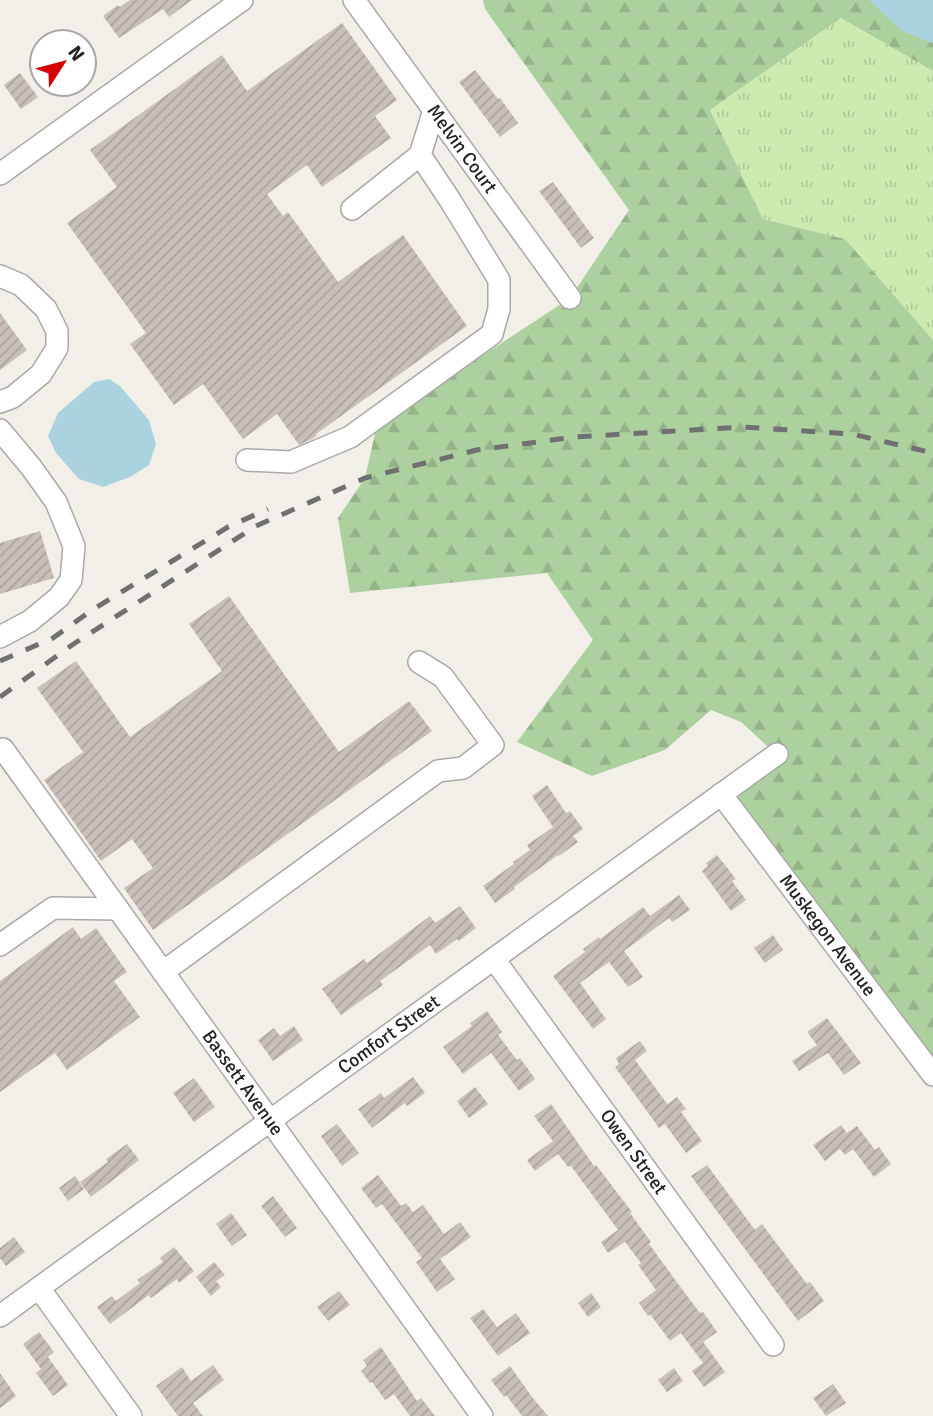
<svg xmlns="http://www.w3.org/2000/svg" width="933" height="1416" viewBox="0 0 933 1416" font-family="Signika,sans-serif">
<defs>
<pattern id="grass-tufts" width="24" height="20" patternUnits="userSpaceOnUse" patternTransform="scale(1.75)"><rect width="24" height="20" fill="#cdebb0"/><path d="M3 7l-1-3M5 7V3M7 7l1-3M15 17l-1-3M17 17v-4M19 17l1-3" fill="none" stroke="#b0c997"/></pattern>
<pattern id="forest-firs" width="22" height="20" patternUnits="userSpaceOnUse" patternTransform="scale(1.75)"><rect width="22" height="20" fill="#add19e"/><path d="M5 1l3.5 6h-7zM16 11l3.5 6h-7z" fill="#95b388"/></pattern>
<pattern id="building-hatch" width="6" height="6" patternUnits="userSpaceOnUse" patternTransform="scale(1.75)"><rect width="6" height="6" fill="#c7bfb8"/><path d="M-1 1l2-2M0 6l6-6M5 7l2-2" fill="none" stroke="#aba49e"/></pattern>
</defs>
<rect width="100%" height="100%" fill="#f2efe9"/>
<!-- grass -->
<polygon fill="url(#grass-tufts)" points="841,18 933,71 933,340 845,239 763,219 710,110"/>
<!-- forest -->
<polygon fill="url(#forest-firs)" points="483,0 869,0 933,43 933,71 841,18 710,110 763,219 845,239 933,340 933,1075 721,794 776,754 741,722 711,710 665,750 592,776 517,742 593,640 547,573 350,593 338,518 365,478 377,425 570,298 629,210 485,9"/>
<!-- water -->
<g fill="#aad3df">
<polygon points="869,0 933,0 933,43 902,31"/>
<polygon points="109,379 120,386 149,420 156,444 149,465 130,477 103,487 79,479 56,453 48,436 58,413 94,382"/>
</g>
<!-- building -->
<g fill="url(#building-hatch)">
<polygon points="130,0 192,0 169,17 163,9 119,38 103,16 118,5 120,7"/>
<polygon points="342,23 397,100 375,116 391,138 322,187 307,165 267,194 283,216 288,212 338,282 403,235 467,326 316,434 317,435 312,439 299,445 277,414 243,439 203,384 174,405 130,344 146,333 67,223 117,187 90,150 222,55 247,91"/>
<polygon points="475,70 498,99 500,98 518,123 500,137 459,82"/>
<polygon points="20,73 38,97 21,109 4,85"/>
<polygon points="553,182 594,238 581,248 539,191"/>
<polygon points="0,313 27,350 0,370"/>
<polygon points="40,531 54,578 0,594 0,543"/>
<polygon points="229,596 339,752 409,701 432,731 153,930 124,888 153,868 132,839 101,861 44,780 83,752 37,688 76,661 130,737 222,671 189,624"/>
<polygon points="547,785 566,813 570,811 583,829 573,836 578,842 559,856 558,855 514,887 515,889 495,903 483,886 514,864 513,862 530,850 527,845 553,827 532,796"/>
<polygon points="717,855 736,879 732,881 746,900 731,911 702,871 708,866 706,863"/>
<polygon points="679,895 690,910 672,922 669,918 624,951 643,977 628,987 609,962 580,983 606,1019 593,1029 553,976 585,952 583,949 599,937 600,939 643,907 650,916"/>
<polygon points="460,906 476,928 459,941 457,939 436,954 430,945 380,981 383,985 341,1015 322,989 364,959 367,963 430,916 435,923"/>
<polygon points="73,927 81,939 96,928 127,972 114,981 140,1017 67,1070 55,1053 0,1092 0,981"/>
<polygon points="773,935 783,950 765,963 754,948"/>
<polygon points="487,1011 502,1032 498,1035 517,1060 520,1058 535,1079 519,1091 491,1053 463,1074 443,1047 472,1026 470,1023"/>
<polygon points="827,1018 861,1063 844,1075 828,1053 799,1071 792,1061 817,1045 807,1032"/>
<polygon points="294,1026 303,1040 273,1061 258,1040 274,1028 280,1036"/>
<polygon points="640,1041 647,1051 635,1060 665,1101 668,1104 677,1097 686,1109 681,1112 702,1141 686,1153 665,1124 659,1128 615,1067 619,1064 616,1058"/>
<polygon points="413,1077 425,1093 407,1106 405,1103 372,1128 358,1109 381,1093 384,1098"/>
<polygon points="194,1078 215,1107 194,1122 173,1093"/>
<polygon points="475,1087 488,1104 469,1118 457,1101"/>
<polygon points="551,1104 594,1166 596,1165 632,1212 630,1213 651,1242 649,1244 676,1281 700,1313 703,1312 717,1332 703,1342 725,1372 704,1387 692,1371 703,1363 681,1333 670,1341 650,1314 648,1316 639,1303 656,1290 638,1265 641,1263 625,1242 608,1253 601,1242 618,1230 571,1166 568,1167 558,1154 535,1171 527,1160 553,1141 534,1116"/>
<polygon points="337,1124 359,1153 342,1166 321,1136"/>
<polygon points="841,1125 847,1133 857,1126 875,1150 879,1147 891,1164 874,1177 853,1149 845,1155 840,1149 825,1161 813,1145"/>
<polygon points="127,1144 139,1160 91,1197 80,1182 108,1162 106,1159"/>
<polygon points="707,1165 755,1230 762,1224 807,1284 810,1282 824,1301 798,1321 691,1176"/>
<polygon points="378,1175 401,1206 406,1203 413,1212 423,1205 444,1234 460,1222 471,1237 440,1259 455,1279 437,1292 416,1262 422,1258 382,1204 376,1208 361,1188"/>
<polygon points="75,1176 84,1189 68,1201 59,1188"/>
<polygon points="273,1196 297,1228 285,1237 261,1206"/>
<polygon points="231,1213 247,1235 232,1246 216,1224"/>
<polygon points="14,1237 25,1252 6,1266 0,1258 0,1248"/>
<polygon points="174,1247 194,1271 179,1283 177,1279 151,1298 149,1295 110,1324 97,1307 112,1296 116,1301 140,1283 137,1280 163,1262 160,1258"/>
<polygon points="214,1262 225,1275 216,1281 221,1287 211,1296 196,1277"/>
<polygon points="339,1291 350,1305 328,1321 317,1307"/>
<polygon points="591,1293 601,1307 588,1317 578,1303"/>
<polygon points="483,1309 497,1327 516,1313 530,1333 498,1356 470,1318"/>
<polygon points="39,1332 54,1352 48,1357 68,1385 53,1396 36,1373 41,1369 23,1344"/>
<polygon points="381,1347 417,1401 421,1398 435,1416 410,1416 394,1394 385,1400 372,1382 370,1383 361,1371 367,1366 363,1360"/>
<polygon points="213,1365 224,1380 193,1403 203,1416 178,1416 156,1386 182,1367 191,1381"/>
<polygon points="510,1366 532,1397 548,1416 522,1416 506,1395 504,1397 491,1380"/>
<polygon points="674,1368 683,1381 667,1392 658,1380"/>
<polygon points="0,1373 16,1396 0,1408"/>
<polygon points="833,1384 846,1403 826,1416 813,1398"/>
</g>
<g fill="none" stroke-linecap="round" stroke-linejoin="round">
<defs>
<g id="minor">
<path id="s1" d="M354,0L570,298"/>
<polyline points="0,174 242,0"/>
<polyline points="352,209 420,155"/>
<polyline points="0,276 21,285 46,309 57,331 57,348 41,374 13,397 0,402"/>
<polyline points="0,430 31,467 56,502 74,546 71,580 59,597 30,621 0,637"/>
<polyline points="247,460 291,462 350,437 492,334 499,309 499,280 450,200 420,155 434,110"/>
<path id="s2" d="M3,749L482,1416"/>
<path id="s3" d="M721,794L933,1075"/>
<polyline points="0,945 53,908 118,909"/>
<path id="s4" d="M494,959L773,1345"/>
<polyline points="163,972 438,771 463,768 493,745 443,677 419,662"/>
<polyline points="39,1288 131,1416"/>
<path id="s5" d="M0,1316L777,754"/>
</g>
</defs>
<!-- minor casing -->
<use href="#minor" stroke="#a9a9a9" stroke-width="24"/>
<!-- minor -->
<use href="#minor" stroke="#fff" stroke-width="21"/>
<!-- rail -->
<g stroke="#707070" stroke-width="5" stroke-dasharray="14 14" stroke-linecap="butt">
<polyline points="0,661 53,638 92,610 228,527 268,509"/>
<polyline points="0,697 72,645 256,526 365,478 477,450 575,437 743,427 852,434 933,453"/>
</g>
</g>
<g text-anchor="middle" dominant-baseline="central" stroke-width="5" stroke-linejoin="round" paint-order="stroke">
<!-- street labels -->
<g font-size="19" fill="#222" stroke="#fff">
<text stroke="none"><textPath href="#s1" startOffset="184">Melvin Court</textPath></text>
<text stroke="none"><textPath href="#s3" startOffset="177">Muskegon Avenue</textPath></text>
<text stroke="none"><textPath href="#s5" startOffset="480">Comfort Street</textPath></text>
<text stroke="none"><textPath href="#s2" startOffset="411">Bassett Avenue</textPath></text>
<text stroke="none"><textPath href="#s4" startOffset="238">Owen Street</textPath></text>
</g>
</g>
<!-- north arrow -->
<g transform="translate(63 63) rotate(54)"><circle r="33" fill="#ffffff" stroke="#a7a7a7" stroke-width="2"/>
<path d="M0-5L12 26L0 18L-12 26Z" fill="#d40000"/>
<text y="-10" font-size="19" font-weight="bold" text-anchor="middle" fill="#222222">N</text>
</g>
</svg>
